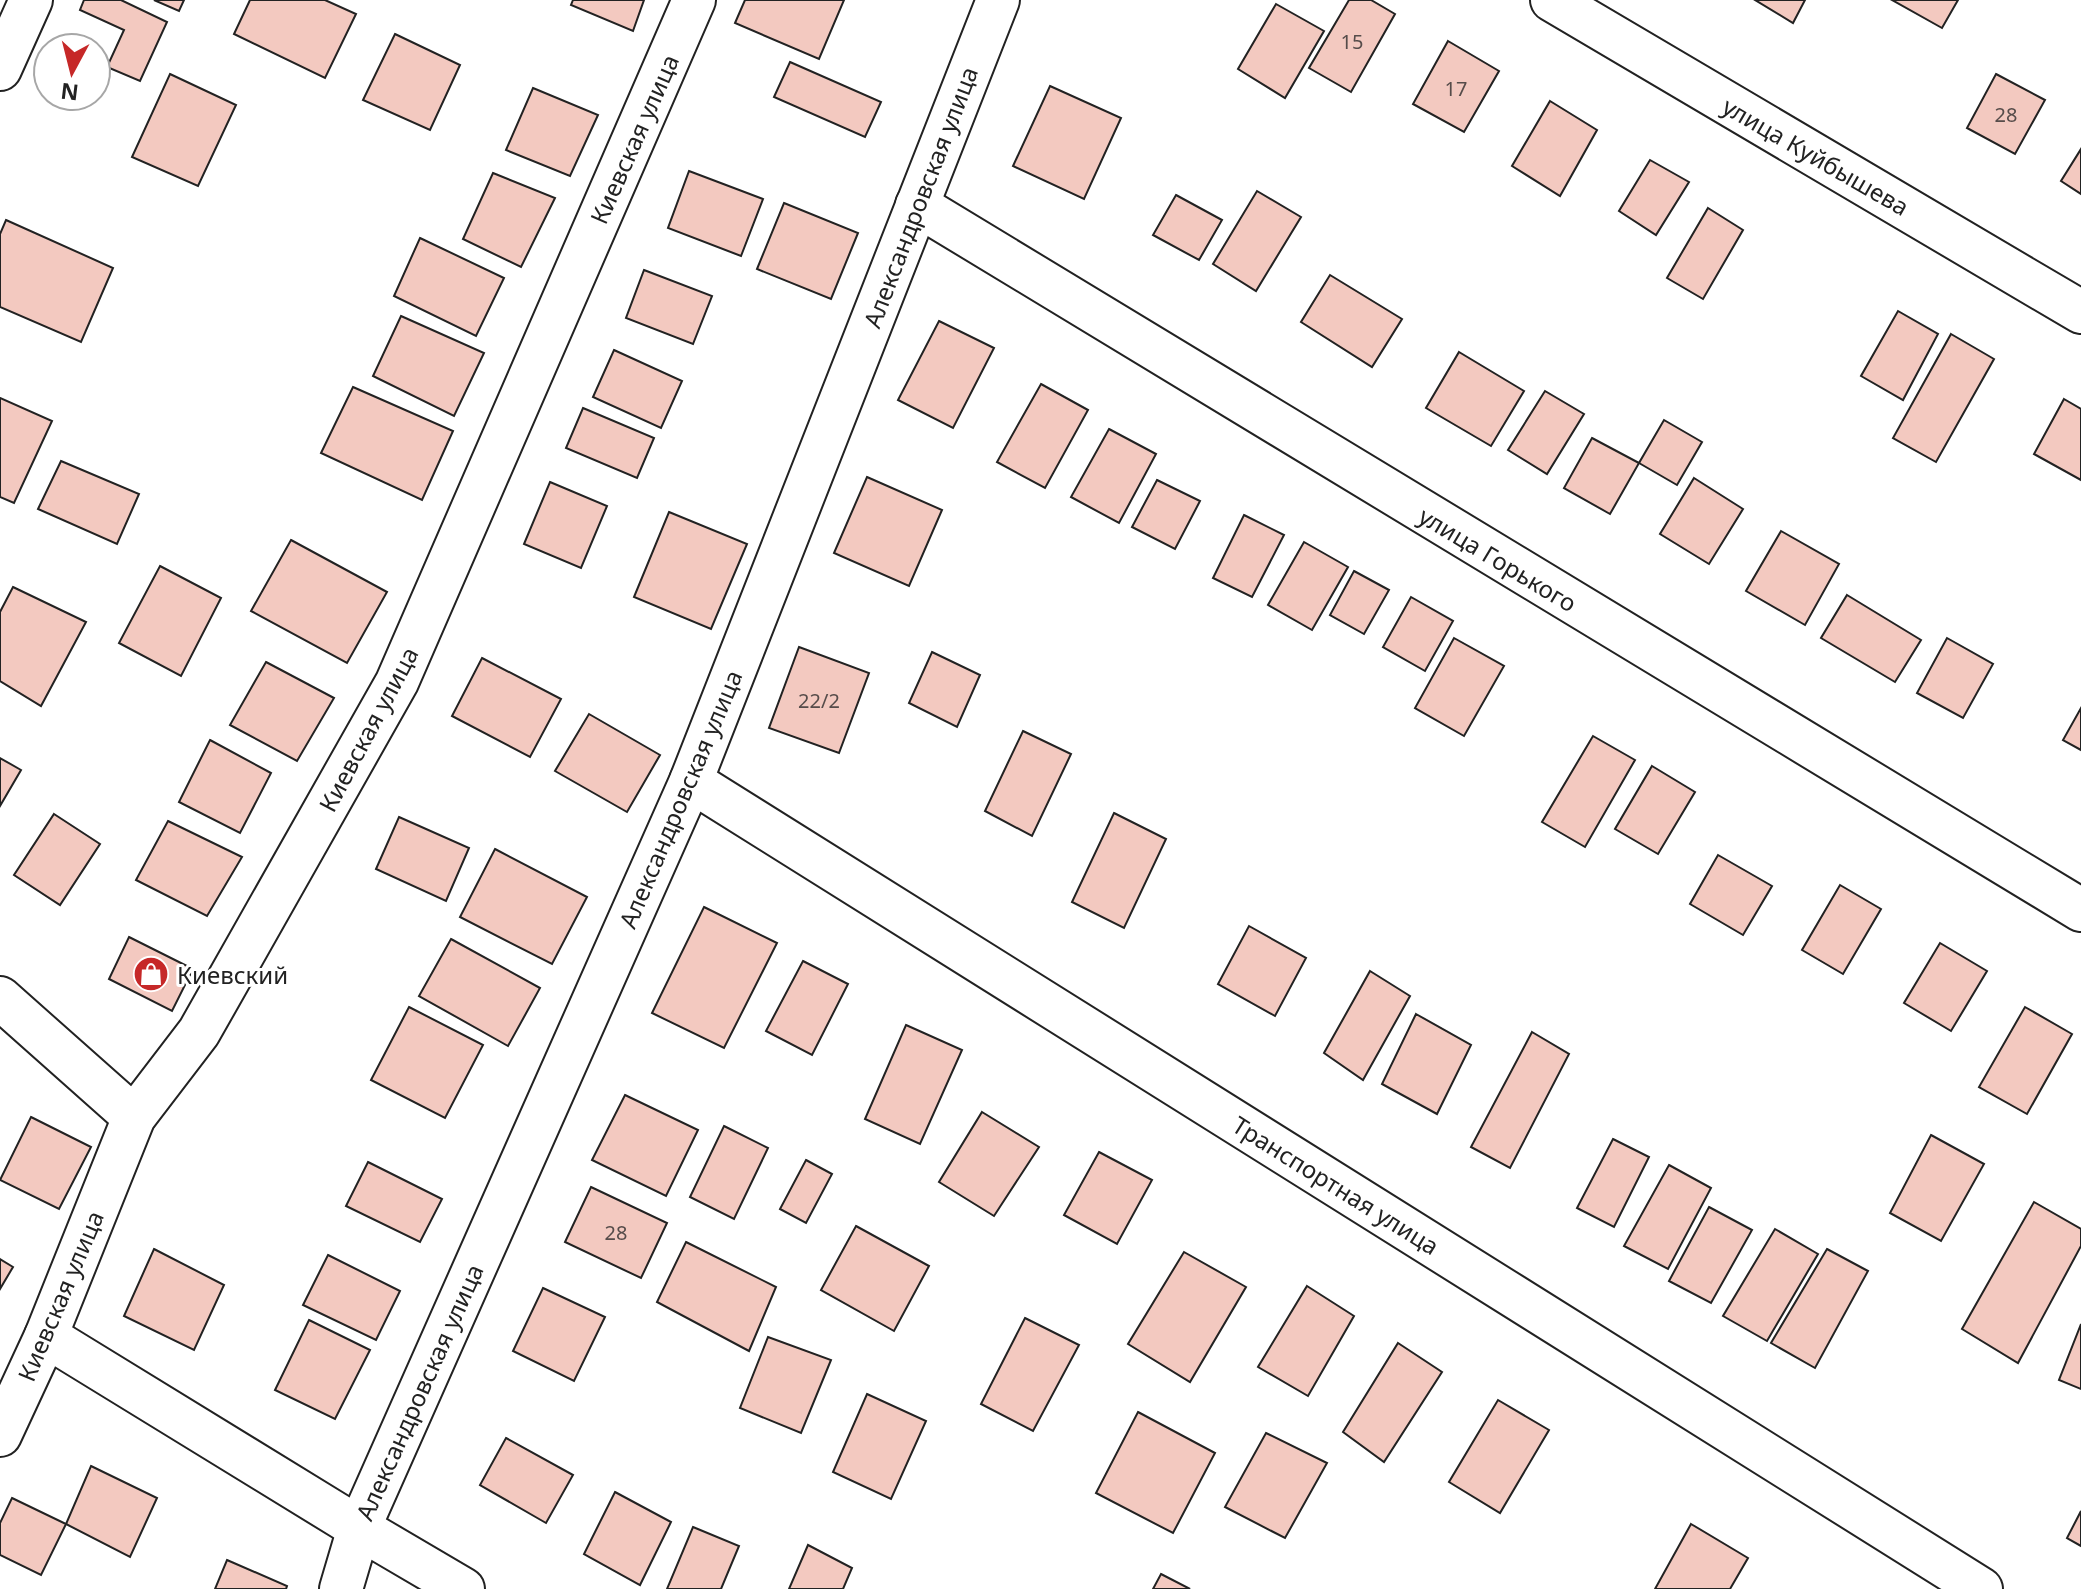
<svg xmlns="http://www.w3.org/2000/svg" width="2081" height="1589" viewBox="0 0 2081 1589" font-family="'Noto Sans',sans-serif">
<rect width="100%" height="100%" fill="#fff"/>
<!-- building -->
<g fill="#f3c9c0" stroke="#222" stroke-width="2">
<polygon points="84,0 121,0 167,22 140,81 107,67 124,30 80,10"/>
<polygon points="154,0 184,0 179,11"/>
<polygon points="250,0 325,0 356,14 325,78 234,34"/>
<polygon points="573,0 644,0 633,31 571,5"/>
<polygon points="745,0 844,0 819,59 735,23"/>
<polygon points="1349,0 1371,0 1395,14 1351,92 1309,68"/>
<polygon points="1755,0 1805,0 1793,23"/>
<polygon points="1892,0 1958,0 1942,28"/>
<polygon points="1276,4 1324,31 1285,98 1238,69"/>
<polygon points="395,34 460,65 430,130 363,100"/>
<polygon points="1448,41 1499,71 1464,132 1413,104"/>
<polygon points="790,62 881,102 865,137 774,97"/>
<polygon points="170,74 236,105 198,186 132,157"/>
<polygon points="1996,74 2045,100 2015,154 1967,128"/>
<polygon points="1050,86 1121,118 1084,199 1013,166"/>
<polygon points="533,88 598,115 570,176 506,150"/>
<polygon points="1550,101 1597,130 1560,196 1512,166"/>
<polygon points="2081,149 2081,194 2061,181"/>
<polygon points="1650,160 1689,182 1656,235 1619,211"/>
<polygon points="689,171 763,199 741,256 668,228"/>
<polygon points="493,173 555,198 521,267 463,239"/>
<polygon points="1257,191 1301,217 1256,291 1213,264"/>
<polygon points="1176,195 1222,220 1199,260 1153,235"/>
<polygon points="784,203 858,233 831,299 757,269"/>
<polygon points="1708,208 1743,230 1703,299 1667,278"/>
<polygon points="6,220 113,268 81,342 0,307 0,234"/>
<polygon points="420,238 504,278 476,336 394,296"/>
<polygon points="644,270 712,296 693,344 626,318"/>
<polygon points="1330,275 1402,319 1372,367 1301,322"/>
<polygon points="1898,311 1938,334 1903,400 1861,376"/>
<polygon points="401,316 484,353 454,416 373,376"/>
<polygon points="939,321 994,348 953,428 898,400"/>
<polygon points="1951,334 1994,359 1936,462 1893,438"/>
<polygon points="614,350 682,381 661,428 593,397"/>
<polygon points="1459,352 1524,391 1491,446 1426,408"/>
<polygon points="1041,384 1088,410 1045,488 997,462"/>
<polygon points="353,387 453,431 422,500 321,453"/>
<polygon points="1545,391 1584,414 1547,474 1508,450"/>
<polygon points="0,398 52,421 14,503 0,497"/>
<polygon points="2064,399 2081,409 2081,480 2034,454"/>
<polygon points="583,408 654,438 637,478 566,448"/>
<polygon points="1664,420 1702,442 1677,485 1639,463"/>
<polygon points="1109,429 1156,454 1119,523 1071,497"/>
<polygon points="1592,438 1639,463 1610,514 1564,488"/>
<polygon points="61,461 139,494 117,544 38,509"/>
<polygon points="867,477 942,510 909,586 834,553"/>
<polygon points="1694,478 1743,509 1709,564 1660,534"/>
<polygon points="1157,480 1200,501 1175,549 1132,527"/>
<polygon points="550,482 607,506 581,568 524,544"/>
<polygon points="669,512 747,544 711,629 634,597"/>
<polygon points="1244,515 1284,535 1252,597 1213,578"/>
<polygon points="1781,531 1839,564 1805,625 1746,591"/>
<polygon points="291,540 387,592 347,663 251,611"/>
<polygon points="1304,542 1348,567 1312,630 1268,605"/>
<polygon points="160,566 221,598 181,676 119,643"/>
<polygon points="1354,571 1389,590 1364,634 1330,615"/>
<polygon points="13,587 86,622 41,706 0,681 0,612"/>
<polygon points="1847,595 1921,640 1895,682 1821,638"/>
<polygon points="1411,597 1453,621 1425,671 1383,647"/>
<polygon points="1454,638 1504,666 1464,736 1415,708"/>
<polygon points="1947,638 1993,664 1963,718 1917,693"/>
<polygon points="799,647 869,673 839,753 769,728"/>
<polygon points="932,652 980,675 957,727 909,703"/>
<polygon points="482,658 561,699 530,757 452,716"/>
<polygon points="266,662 334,698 297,761 230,725"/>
<polygon points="2081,708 2081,750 2063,740"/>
<polygon points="589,714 660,755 627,812 555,771"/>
<polygon points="1023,731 1071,754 1032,836 985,811"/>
<polygon points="1593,736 1635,760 1585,847 1542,822"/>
<polygon points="210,740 271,773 240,833 179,802"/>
<polygon points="0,758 21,770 0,806"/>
<polygon points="1652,766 1695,792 1658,854 1615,829"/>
<polygon points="1114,813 1166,839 1124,928 1072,902"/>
<polygon points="54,814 100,844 60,905 14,875"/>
<polygon points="399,817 469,848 446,901 376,869"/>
<polygon points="168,821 242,857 207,916 136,880"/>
<polygon points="495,849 587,897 552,964 460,917"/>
<polygon points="1718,855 1772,886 1743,935 1690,904"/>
<polygon points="1840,885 1881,909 1843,974 1802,950"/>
<polygon points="704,907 777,943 724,1048 652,1013"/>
<polygon points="1249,926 1306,958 1275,1016 1218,984"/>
<polygon points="129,937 193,969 172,1011 109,979"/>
<polygon points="451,939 540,988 508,1046 419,996"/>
<polygon points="1940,943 1987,971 1951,1031 1904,1003"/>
<polygon points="803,961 848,984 812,1055 766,1031"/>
<polygon points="1370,971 1410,996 1363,1080 1324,1053"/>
<polygon points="409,1007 483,1045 445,1118 371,1080"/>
<polygon points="2025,1007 2072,1034 2027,1114 1979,1087"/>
<polygon points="1416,1014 1471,1045 1437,1114 1382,1084"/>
<polygon points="906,1025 962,1050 920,1144 865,1119"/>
<polygon points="1532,1032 1569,1054 1510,1168 1471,1147"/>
<polygon points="625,1095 698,1130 666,1196 592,1160"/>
<polygon points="982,1112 1039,1147 994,1216 939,1182"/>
<polygon points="31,1117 91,1147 59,1209 0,1180"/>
<polygon points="724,1126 768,1148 734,1219 690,1197"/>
<polygon points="1931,1135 1984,1164 1941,1241 1890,1213"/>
<polygon points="1613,1139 1649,1157 1614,1227 1577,1208"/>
<polygon points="1099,1152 1152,1180 1117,1244 1064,1215"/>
<polygon points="806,1160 832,1174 806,1223 780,1209"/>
<polygon points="368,1162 442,1199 420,1242 346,1206"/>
<polygon points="1669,1165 1711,1188 1668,1269 1624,1246"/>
<polygon points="591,1187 667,1223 641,1278 565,1242"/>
<polygon points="2034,1202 2081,1229 2081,1246 2018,1363 1962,1329"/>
<polygon points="1709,1207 1752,1230 1711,1303 1669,1281"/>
<polygon points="856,1226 929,1266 894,1331 821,1290"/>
<polygon points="1775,1229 1818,1254 1767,1341 1723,1316"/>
<polygon points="686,1242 776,1287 749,1351 657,1302"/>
<polygon points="154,1249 224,1285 194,1350 124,1316"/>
<polygon points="1827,1249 1868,1271 1815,1368 1771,1343"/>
<polygon points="1184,1252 1246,1287 1190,1382 1128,1344"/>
<polygon points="328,1255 400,1291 376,1340 303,1305"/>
<polygon points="0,1259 13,1267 0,1289"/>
<polygon points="1307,1286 1354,1316 1308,1396 1258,1367"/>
<polygon points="543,1288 605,1317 574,1381 513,1351"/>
<polygon points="1025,1318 1079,1345 1033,1431 981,1404"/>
<polygon points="309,1320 370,1350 335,1419 275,1390"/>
<polygon points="2081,1324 2081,1389 2059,1380"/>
<polygon points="768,1337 831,1360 801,1433 740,1408"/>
<polygon points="1398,1343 1442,1372 1384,1462 1343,1432"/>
<polygon points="867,1394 926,1421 891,1499 833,1472"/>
<polygon points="1498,1400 1549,1430 1500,1513 1449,1482"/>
<polygon points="1138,1412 1215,1453 1173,1533 1096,1493"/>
<polygon points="1266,1433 1327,1463 1285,1538 1225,1507"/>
<polygon points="506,1438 573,1475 546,1523 480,1485"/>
<polygon points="91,1466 157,1498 130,1557 66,1524"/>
<polygon points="615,1492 671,1522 640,1585 584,1554"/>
<polygon points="12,1498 66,1524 41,1575 0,1555 0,1523"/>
<polygon points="2081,1511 2081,1546 2067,1538"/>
<polygon points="1691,1524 1748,1558 1730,1589 1655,1589"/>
<polygon points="693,1527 739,1546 721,1589 667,1589"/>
<polygon points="808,1545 852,1568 843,1589 789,1589"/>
<polygon points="227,1560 287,1586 286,1589 215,1589"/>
<polygon points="1161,1574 1190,1589 1153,1589"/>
</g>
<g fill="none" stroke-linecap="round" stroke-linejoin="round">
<defs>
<g id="minor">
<polyline points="1552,0 2081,312"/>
<polyline points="0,69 31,0"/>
<polyline points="917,205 2081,910"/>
<polyline points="691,781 1981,1589"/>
<polyline points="0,998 134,1117"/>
<polyline points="46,1336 359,1528 463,1589"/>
<polyline points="0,1435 46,1336 134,1117 199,1032 397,682 694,0"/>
<polyline points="341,1589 359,1528 691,781 998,0"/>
</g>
</defs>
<!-- minor casing -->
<use href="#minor" stroke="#222" stroke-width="46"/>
<!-- minor -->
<use href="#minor" stroke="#fff" stroke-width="42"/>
</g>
<!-- icons -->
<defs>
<symbol id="shop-disc" viewBox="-11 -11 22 22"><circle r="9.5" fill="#c62828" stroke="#fff"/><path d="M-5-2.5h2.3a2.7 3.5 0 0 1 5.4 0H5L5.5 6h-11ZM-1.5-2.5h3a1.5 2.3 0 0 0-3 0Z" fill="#fff"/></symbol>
</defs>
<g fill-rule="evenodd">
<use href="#shop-disc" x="131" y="954" width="40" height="40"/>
</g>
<g text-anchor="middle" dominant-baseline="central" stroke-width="6" stroke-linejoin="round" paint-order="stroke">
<!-- number labels -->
<g font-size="20" fill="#564c4a">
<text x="1352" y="41">15</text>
<text x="1456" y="88">17</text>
<text x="2006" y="114">28</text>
<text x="819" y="700">22/2</text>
<text x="616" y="1232">28</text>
</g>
<!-- street labels -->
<g font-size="24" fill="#222" stroke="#fff">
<text transform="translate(634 139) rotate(-66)">Киевская улица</text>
<text transform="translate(1816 156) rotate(30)">улица Куйбышева</text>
<text transform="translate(920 197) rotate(-69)">Александровская улица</text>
<text transform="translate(1498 559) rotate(31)">улица Горького</text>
<text transform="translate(368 729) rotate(-62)">Киевская улица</text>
<text transform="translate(680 799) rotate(-67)">Александровская улица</text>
<text transform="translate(1336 1185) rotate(32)">Транспортная улица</text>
<text transform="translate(60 1296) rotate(-67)">Киевская улица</text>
<text transform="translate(419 1392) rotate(-66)">Александровская улица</text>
</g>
<!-- poi labels -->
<g font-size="24" fill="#222" stroke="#fff" text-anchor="start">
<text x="177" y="974">Киевский</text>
</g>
</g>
<!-- north arrow -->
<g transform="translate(72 72) rotate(187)"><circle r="38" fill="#ffffff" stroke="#a7a7a7" stroke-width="2"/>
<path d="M0-6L14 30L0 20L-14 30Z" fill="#c62828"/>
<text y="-12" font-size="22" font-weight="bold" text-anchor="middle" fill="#222222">N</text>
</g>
</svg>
